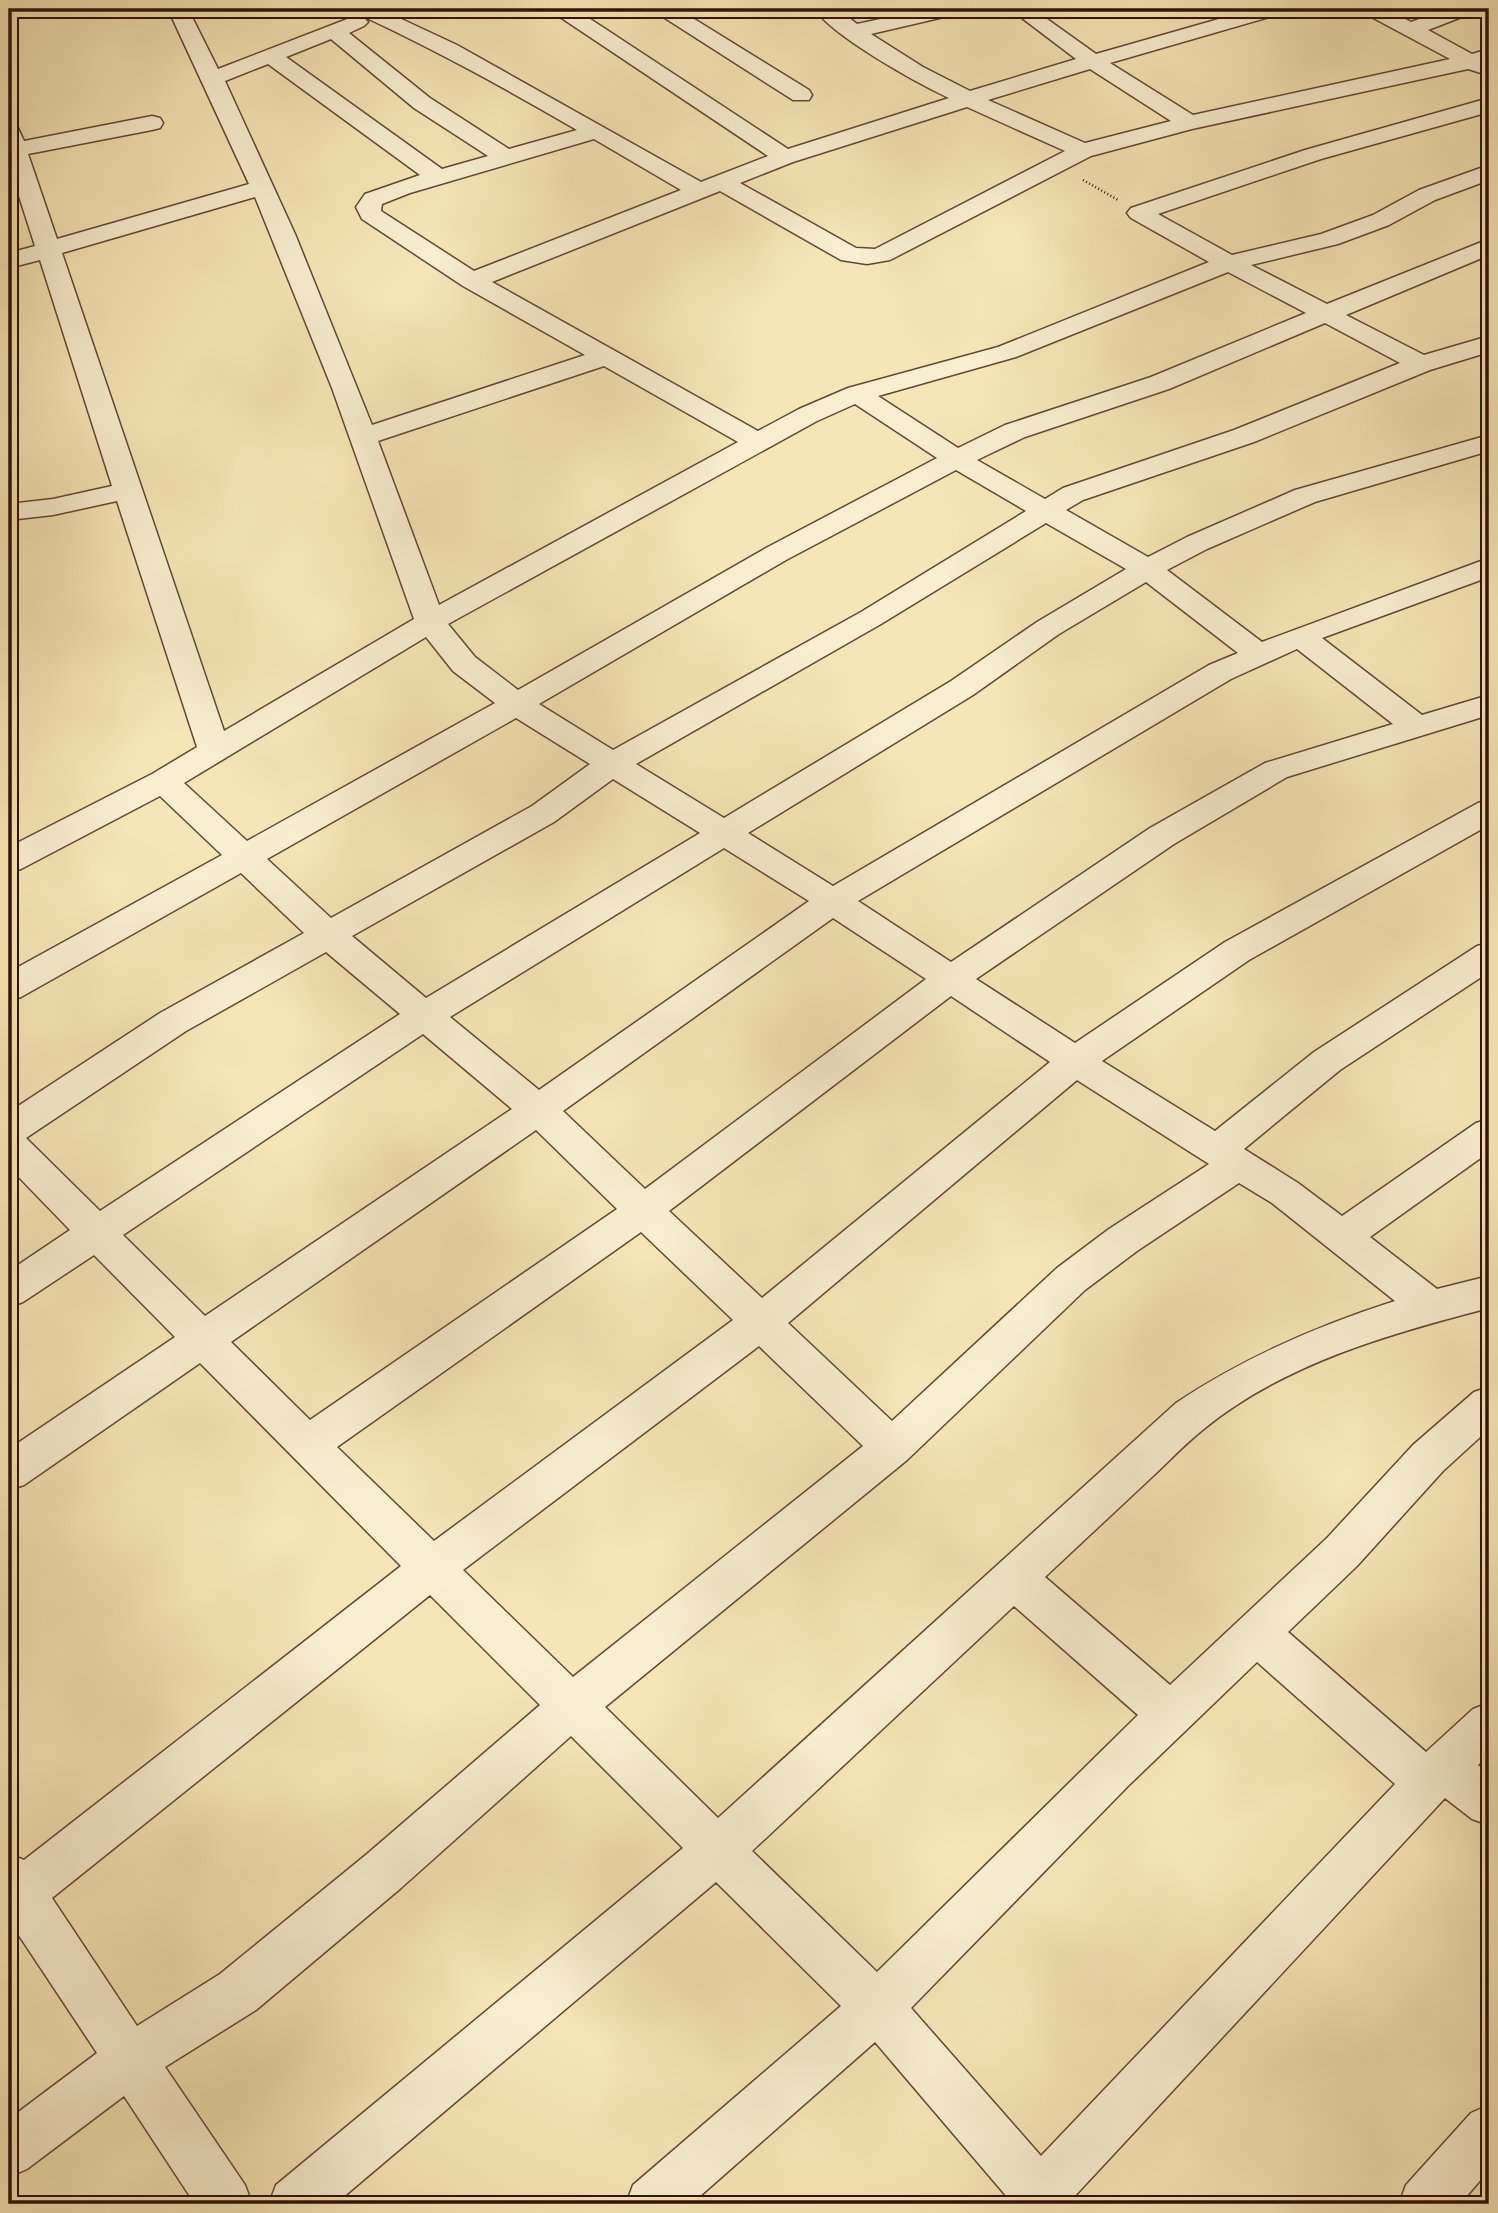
<svg xmlns="http://www.w3.org/2000/svg" width="1498" height="2213" viewBox="0 0 1498 2213" font-family="'IM FELL Great Primer',serif">
<rect width="100%" height="100%" fill="#f6e6b7"/>
<filter id="stains"><feTurbulence type="fractalNoise" baseFrequency=".00286" numOctaves="4"/><feColorMatrix values="0 0 0 0 .2 0 0 0 0 .09 0 0 0 0 .02 0 0 0 .5 -.17"/></filter>
<radialGradient id="worn" r=".72"><stop offset=".6" stop-color="#630" stop-opacity="0"/><stop offset="1" stop-color="#630" stop-opacity=".3"/></radialGradient>
<g fill="none" stroke-linecap="round" stroke-linejoin="round">
<defs>
<g id="minor">
<path d="M168,9H188L218,69L350,18H364L368,22L364,26L349,33L430,98L509,149L577,130C505,88 432,48 356,13L353,9H380L457,45L701,182L768,156L554,13L551,9H575L788,149L949,98C917,83 832,36 815,9H838L857,24L927,9H964L961,13L871,34L923,67L970,91L1076,59L1010,9H1033L1096,54L1254,9H1286L1283,13L1110,63L1193,115L1450,59L1364,13L1361,9H1386L1411,22L1447,9H1475L1472,13L1428,30L1472,54L1489,49V72L1481,73L1468,69L1192,129L1091,156L890,260L867,264L841,260L720,191L492,282L758,431L799,409L848,388L998,347L1209,262L1131,218L1127,213L1131,208L1305,150L1489,98V112L1321,159L1158,214L1232,255L1321,234L1373,215L1419,190L1489,165V180L1435,200L1389,225L1338,244L1251,265L1327,304L1489,239V255L1346,315L1424,355L1489,336V352L1430,370L1254,442L1083,500L1066,510L1148,557L1187,537L1295,490L1489,435V451L1315,502L1207,549L1167,570L1262,642L1489,558V577L1322,638L1422,715L1489,695V715L1287,777L1174,844L976,979L1075,1043L1225,942L1478,803L1489,800V825L1249,960L1102,1061L1215,1131L1314,1052L1477,946L1489,943V972L1340,1070L1244,1149L1298,1183L1342,1216L1476,1123L1489,1119V1152L1370,1237L1437,1289L1489,1276V1308C1392,1333 1285,1363 1205,1428C1187,1442 1171,1459 1154,1475C1118,1509 1081,1543 1045,1577L1170,1685L1327,1538L1413,1445L1474,1392L1489,1387V1429L1443,1471L1357,1566L1288,1632L1426,1752L1473,1709L1489,1703V1754L1478,1765L1489,1774V1825L1472,1819L1445,1798L1072,2199L1074,2204H1006L1008,2198L875,2042L691,2204H626L633,2185L841,2006L716,1882L335,2204H269L276,2185L683,1848L571,1736L401,1888L256,2010L165,2067L245,2185L252,2204H195L124,2096L27,2169L9,2177V2119L97,2053L12,1925L9,1926V1854L24,1860L401,1566L200,1363L24,1485L9,1490V1449L175,1337L94,1255L23,1302L9,1307V1271L70,1230L9,1167V1112L160,1013L304,933L241,873L21,997L9,1001V972L222,855L160,796L21,869L9,872V847L152,774L197,747L117,501L53,515L9,520V504L53,499L112,486L40,260L9,268V253L35,246L9,165V124L17,126L24,141L152,116L160,118L163,123L160,128L152,130L28,154L57,239L249,184ZM331,39L414,108L488,156L442,169L286,57ZM268,64L420,175L365,194L356,207L362,219L463,286L585,355L372,425L295,234L225,81ZM1090,69L1171,121L1085,143L988,100ZM967,107L1065,151L875,249L856,248L740,183L793,162ZM594,139L681,190L474,271L381,211L382,204L410,193ZM255,197L332,388L414,619L224,731L62,253ZM1228,272L1306,313L1151,377L1005,425L958,448L878,396L1016,357ZM1325,323L1400,363L1234,430L1063,488L1045,499L977,460L1025,437L1169,389ZM604,366L738,442L439,605L378,441ZM855,404L937,458L766,548L518,690L475,657L448,624L817,421ZM956,470L1026,511L861,612L613,750L539,704L786,560ZM1046,523L1126,569L1037,622L951,681L724,818L636,764L881,624ZM1146,582L1238,653L1209,665L833,886L748,833L973,695L1059,634ZM426,637L453,671L495,703L247,841L184,783ZM1297,649L1393,724L1265,763L1150,828L951,962L858,901L1231,679ZM516,718L590,764L532,806L331,918L267,859ZM613,779L700,833L426,998L352,936L554,822ZM724,848L809,901L539,1090L450,1017ZM833,918L926,979L645,1189L563,1111ZM326,952L400,1014L100,1211L26,1138L186,1031ZM951,996L1050,1062L762,1298L669,1211ZM423,1034L512,1109L205,1316L123,1235ZM1077,1080L1209,1164L1109,1229L1057,1268L892,1421L788,1323ZM536,1130L617,1209L310,1420L231,1342ZM1239,1183L1272,1203L1395,1301C1317,1326 1245,1357 1176,1403L718,1818L605,1707L907,1460L1085,1290L1137,1251ZM641,1232L733,1320L434,1541L337,1447ZM759,1346L863,1446L573,1677L463,1570ZM430,1595L540,1705L367,1854L220,1974L137,2026L52,1898ZM1014,1606L1138,1715L877,1972L752,1851ZM1257,1662L1395,1784L1041,2156L911,2008L1128,1786Z"/>
<polygon points="654,9 678,9 809,90 812,95 809,100 793,100 657,13"/>
<polygon points="1489,2105 1489,2170 1460,2204 1399,2204 1406,2185 1471,2113"/>
</g>
</defs>
<!-- minor casing -->
<use href="#minor" stroke="#634733" stroke-width="3"/>
<!-- path -->
<polyline stroke="#321207" stroke-width="2.5" stroke-dasharray="1 2.5" stroke-linecap="butt" points="1083,180 1118,200"/>
<!-- minor -->
<use href="#minor" fill="#f9efd0" fill-rule="evenodd"/>
</g>
<!-- margin -->
<rect width="1498" height="2213" fill="none" stroke="#f6e6b7" stroke-width="35"/>
<rect x="10" y="10" width="1477" height="2192" fill="none" stroke="#321207" stroke-width="3.5"/>
<rect x="18" y="18" width="1463" height="2178" fill="none" stroke="#321207" stroke-width="2"/>
<rect width="100%" height="100%" filter="url(#stains)"/>
<rect width="100%" height="100%" fill="url(#worn)"/>
</svg>
